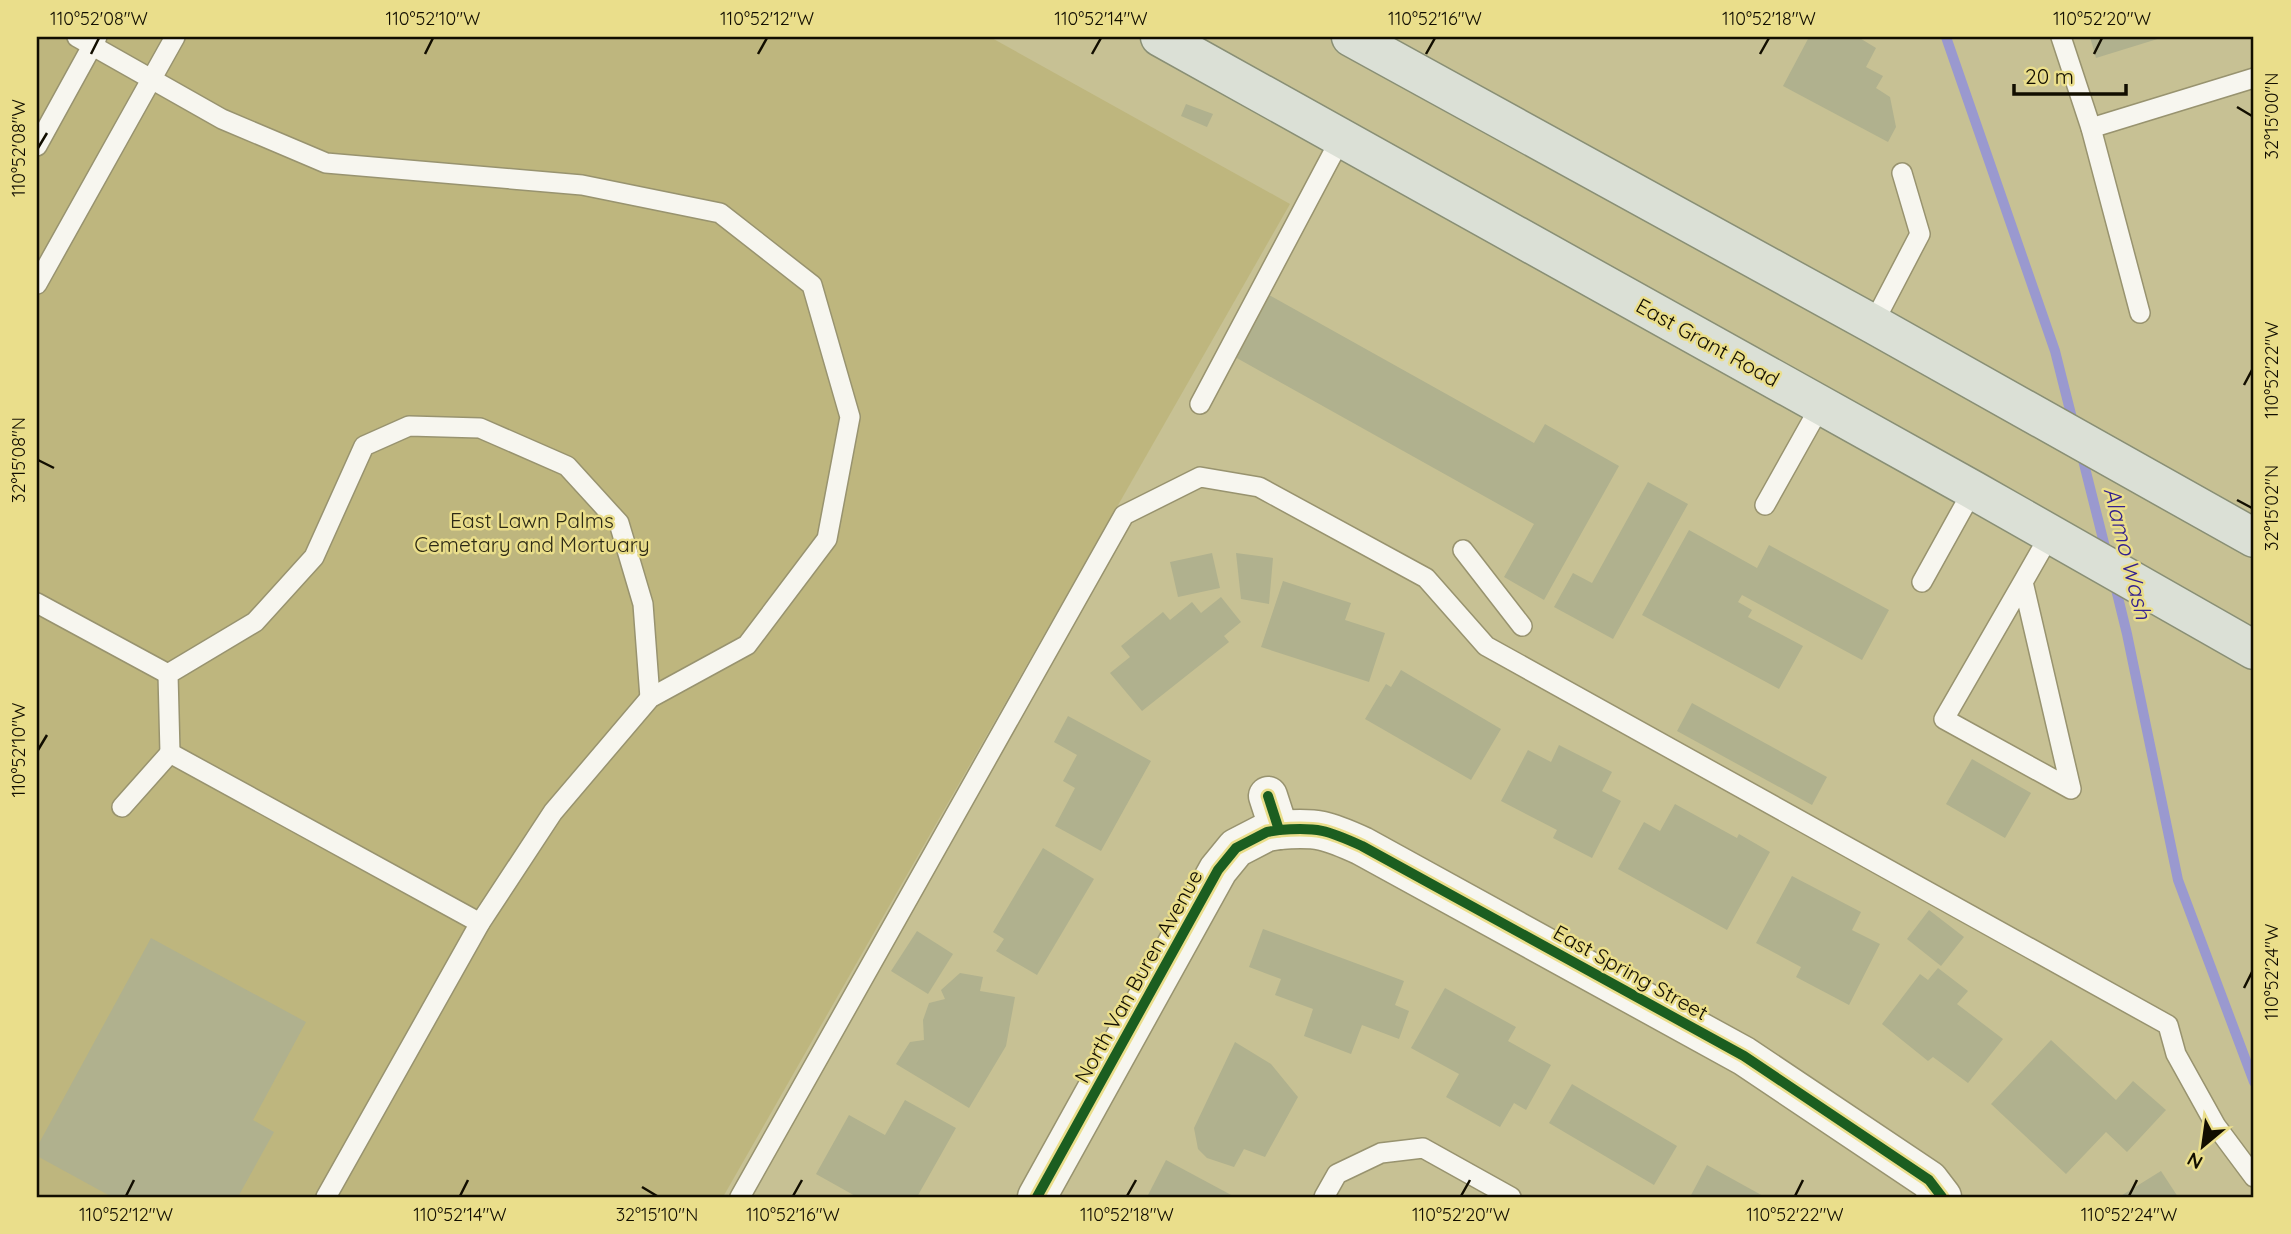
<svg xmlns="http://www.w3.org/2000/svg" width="2291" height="1234" viewBox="0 0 2291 1234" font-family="Quicksand,sans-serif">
<rect width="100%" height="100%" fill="#c7c194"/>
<!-- green -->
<polygon fill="#beb67e" points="37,37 990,37 1290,204 723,1197 37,1197"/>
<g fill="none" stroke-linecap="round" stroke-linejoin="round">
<!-- stream -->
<g stroke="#9a99cf" stroke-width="10">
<polyline points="1946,37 2055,351 2074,426"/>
<polyline points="2081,452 2107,555"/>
<polyline points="2114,581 2127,634 2178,880 2254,1082"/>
</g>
</g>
<!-- building -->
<g fill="#b0b18e">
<polygon points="1809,37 1858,37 1876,48 1866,67 1883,76 1876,88 1890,97 1896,127 1888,142 1783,86"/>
<polygon points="2090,37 2164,37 2096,58"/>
<polygon points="1186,104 1213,114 1207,127 1181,116"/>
<polygon points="1269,295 1534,443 1545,424 1619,466 1544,600 1504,577 1534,524 1235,357"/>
<polygon points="1648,482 1688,504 1613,639 1554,607 1573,573 1592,583"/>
<polygon points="1689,530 1757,568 1769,545 1889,610 1862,660 1742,595 1738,602 1752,610 1748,617 1803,646 1779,689 1642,615"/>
<polygon points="1212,553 1220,588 1178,597 1170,562"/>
<polygon points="1236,553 1273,558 1269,604 1241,599"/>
<polygon points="1283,581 1351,603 1345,620 1385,633 1369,682 1261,647"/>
<polygon points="1221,597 1241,622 1224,636 1229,642 1142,711 1110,673 1130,657 1121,646 1163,612 1170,620 1192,602 1201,613"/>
<polygon points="1401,670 1501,729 1471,780 1365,719 1386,684 1391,687"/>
<polygon points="1692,703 1827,777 1812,805 1677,731"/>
<polygon points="1068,716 1151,761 1101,851 1055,826 1075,788 1063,781 1077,755 1054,742"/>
<polygon points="1559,745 1612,772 1602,791 1621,801 1592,858 1553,838 1557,830 1501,801 1528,750 1551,762"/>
<polygon points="1972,759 2031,793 2005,838 1946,804"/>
<polygon points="1675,804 1737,838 1739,834 1770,852 1727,930 1618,869 1644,822 1660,831"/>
<polygon points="1043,848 1094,879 1037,975 996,951 1004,939 993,932"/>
<polygon points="1792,876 1861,912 1852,930 1880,944 1849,1005 1796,977 1801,967 1756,943"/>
<polygon points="1929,910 1964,937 1941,966 1907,939"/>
<polygon points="1263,929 1404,981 1395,1005 1409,1011 1399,1039 1362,1025 1351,1054 1304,1036 1313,1009 1275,995 1281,979 1249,967"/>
<polygon points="917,931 953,954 928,994 891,971"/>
<polygon points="151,938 306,1022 253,1120 274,1132 238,1197 112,1197 37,1156 37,1147"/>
<polygon points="1938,968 1968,991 1957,1004 2003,1039 1968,1083 1933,1057 1928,1061 1882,1024 1920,974 1928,980"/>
<polygon points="960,973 983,977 980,991 1015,997 1006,1046 969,1108 896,1064 910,1042 924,1040 923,1020 929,1003 945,999 941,990"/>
<polygon points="1445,988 1516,1027 1508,1041 1551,1065 1526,1110 1514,1103 1500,1127 1446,1097 1459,1074 1411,1048"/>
<polygon points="2051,1040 2116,1100 2133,1081 2166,1110 2127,1152 2106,1132 2066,1174 1991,1104"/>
<polygon points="1235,1042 1271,1064 1298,1097 1265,1157 1244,1149 1234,1167 1207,1158 1198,1149 1194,1128"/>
<polygon points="1572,1084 1677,1146 1654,1185 1549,1123"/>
<polygon points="905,1100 956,1128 917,1197 857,1197 816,1174 849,1115 885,1135"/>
<polygon points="1166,1160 1235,1197 1147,1197"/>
<polygon points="1707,1165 1765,1197 1690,1197"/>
<polygon points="2161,1171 2178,1197 2119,1197"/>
</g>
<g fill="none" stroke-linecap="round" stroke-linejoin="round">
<defs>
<g id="service">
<polyline points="77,37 222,119 326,163 582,185 720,213 812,285 850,417 827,539 747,645 650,698 553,812 480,923 326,1197"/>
<polyline points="2061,37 2091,128 2140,313"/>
<polyline points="2091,128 2254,78"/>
<polyline points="37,146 97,37"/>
<polyline points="37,284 175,37"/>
<polyline points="1873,324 1920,234 1902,173"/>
<polyline points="1200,404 1341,138"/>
<polyline points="1765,505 1821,405"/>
<polyline points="1463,550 1522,626"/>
<polyline points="1922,582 1973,490"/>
<polyline points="2023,582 2071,789 1944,719 2023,582 2051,533"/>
<polyline points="37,603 168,674"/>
<polyline points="170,753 168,674 255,622 314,557 364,446 409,426 480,428 567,466 619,523 643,604 650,698"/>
<polyline points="122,807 170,753 480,923"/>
<polyline points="740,1197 1124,515 1200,477 1259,487 1426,578 1486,646 2168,1025 2176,1054 2216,1126 2254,1177"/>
<polyline points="1324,1197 1337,1174 1381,1153 1423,1148 1511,1197"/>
</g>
<g id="minor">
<path d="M1279,830C1318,827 1327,830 1362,846L1744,1056L1929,1180L1942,1197"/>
<polyline points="1037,1197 1218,870 1236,848 1267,832 1279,830 1268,796"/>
</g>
<g id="primary">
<polyline points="1160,37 1973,490 2254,650"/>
<polyline points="1351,37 1873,324 2254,538"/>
</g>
</defs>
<!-- service casing -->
<use href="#service" stroke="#98936f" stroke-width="22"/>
<!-- minor casing -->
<use href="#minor" stroke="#98936f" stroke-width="41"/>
<!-- primary casing -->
<use href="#primary" stroke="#898f75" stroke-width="41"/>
<!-- service -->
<use href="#service" stroke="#f7f6ef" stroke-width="19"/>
<!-- minor -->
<use href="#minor" stroke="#f7f6ef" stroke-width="38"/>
<!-- primary -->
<use href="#primary" stroke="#dbe0d6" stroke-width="38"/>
<defs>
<g id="cycleway">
<path d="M1279,830C1318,827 1327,830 1362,846L1744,1056L1929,1180L1942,1197"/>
<polyline points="1037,1197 1218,870 1236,848 1267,832 1279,830 1268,796"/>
</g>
</defs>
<!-- cycleway casing -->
<use href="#cycleway" stroke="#eade8b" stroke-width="15"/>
<!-- cycleway -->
<use href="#cycleway" stroke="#1b5e20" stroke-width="10"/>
</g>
<!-- ticks -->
<path fill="none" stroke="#120e00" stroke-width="2.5" d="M91,54L99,38M425,54L433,38M758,54L767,38M1092,54L1101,38M1426,54L1435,38M1760,54L1769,38M2094,54L2102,38M2237,107L2252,116M38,148L47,133M2244,385L2252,370M38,460L54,468M2237,500L2252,508M38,750L47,735M2244,988L2252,972M642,1187L657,1196M126,1196L134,1180M460,1196L468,1180M793,1196L802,1180M1127,1196L1136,1180M1461,1196L1470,1180M1795,1196L1803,1180M2129,1196L2137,1180"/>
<g text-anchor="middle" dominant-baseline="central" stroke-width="5" stroke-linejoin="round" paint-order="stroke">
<!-- street labels -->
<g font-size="21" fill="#120e00" stroke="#eade8b">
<text transform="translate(1708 342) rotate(29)">East Grant Road</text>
<text transform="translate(1631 972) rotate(29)">East Spring Street</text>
<text transform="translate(1138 976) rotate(-61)">North Van Buren Avenue</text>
</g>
<!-- park labels -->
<g font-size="21" fill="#2d2a15" stroke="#eade8b">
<text x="532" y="520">East Lawn Palms<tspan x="532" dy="24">Cemetary and Mortuary</tspan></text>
</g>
<!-- water labels -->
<g font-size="23" font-style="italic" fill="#33208f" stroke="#eade8b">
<text transform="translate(2128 553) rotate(76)">Alamo Wash</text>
</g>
</g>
<!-- border -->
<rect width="2291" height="1234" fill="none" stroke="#eade8b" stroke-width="77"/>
<!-- north arrow -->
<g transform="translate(2203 1146) rotate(209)" stroke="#eade8b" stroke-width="5" paint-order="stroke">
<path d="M0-5L12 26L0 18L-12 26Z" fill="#120e00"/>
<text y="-10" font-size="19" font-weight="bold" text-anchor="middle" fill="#120e00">N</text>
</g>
<!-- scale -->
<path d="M2014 84v10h112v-10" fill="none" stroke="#120e00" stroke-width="3.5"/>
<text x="2025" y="84" font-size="21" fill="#120e00" stroke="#eade8b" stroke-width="5" paint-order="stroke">20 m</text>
<rect x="38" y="38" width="2214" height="1158" fill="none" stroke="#120e00" stroke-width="2.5"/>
<g font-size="18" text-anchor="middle" fill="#120e00">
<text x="99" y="25">110°52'08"W</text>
<text x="433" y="25">110°52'10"W</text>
<text x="767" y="25">110°52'12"W</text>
<text x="1101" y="25">110°52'14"W</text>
<text x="1435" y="25">110°52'16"W</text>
<text x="1769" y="25">110°52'18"W</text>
<text x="2102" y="25">110°52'20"W</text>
<text transform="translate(2272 116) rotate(-90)" y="6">32°15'00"N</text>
<text transform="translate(19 148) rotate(-90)" y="6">110°52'08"W</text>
<text transform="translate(2272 370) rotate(-90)" y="6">110°52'22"W</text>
<text transform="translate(19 460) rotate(-90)" y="6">32°15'08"N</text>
<text transform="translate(2272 508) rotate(-90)" y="6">32°15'02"N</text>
<text transform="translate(19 750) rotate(-90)" y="6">110°52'10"W</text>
<text transform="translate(2272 972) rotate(-90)" y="6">110°52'24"W</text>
<text x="126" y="1221">110°52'12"W</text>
<text x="460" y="1221">110°52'14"W</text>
<text x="657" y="1221">32°15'10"N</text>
<text x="793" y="1221">110°52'16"W</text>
<text x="1127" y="1221">110°52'18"W</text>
<text x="1461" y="1221">110°52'20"W</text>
<text x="1795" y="1221">110°52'22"W</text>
<text x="2129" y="1221">110°52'24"W</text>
</g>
</svg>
